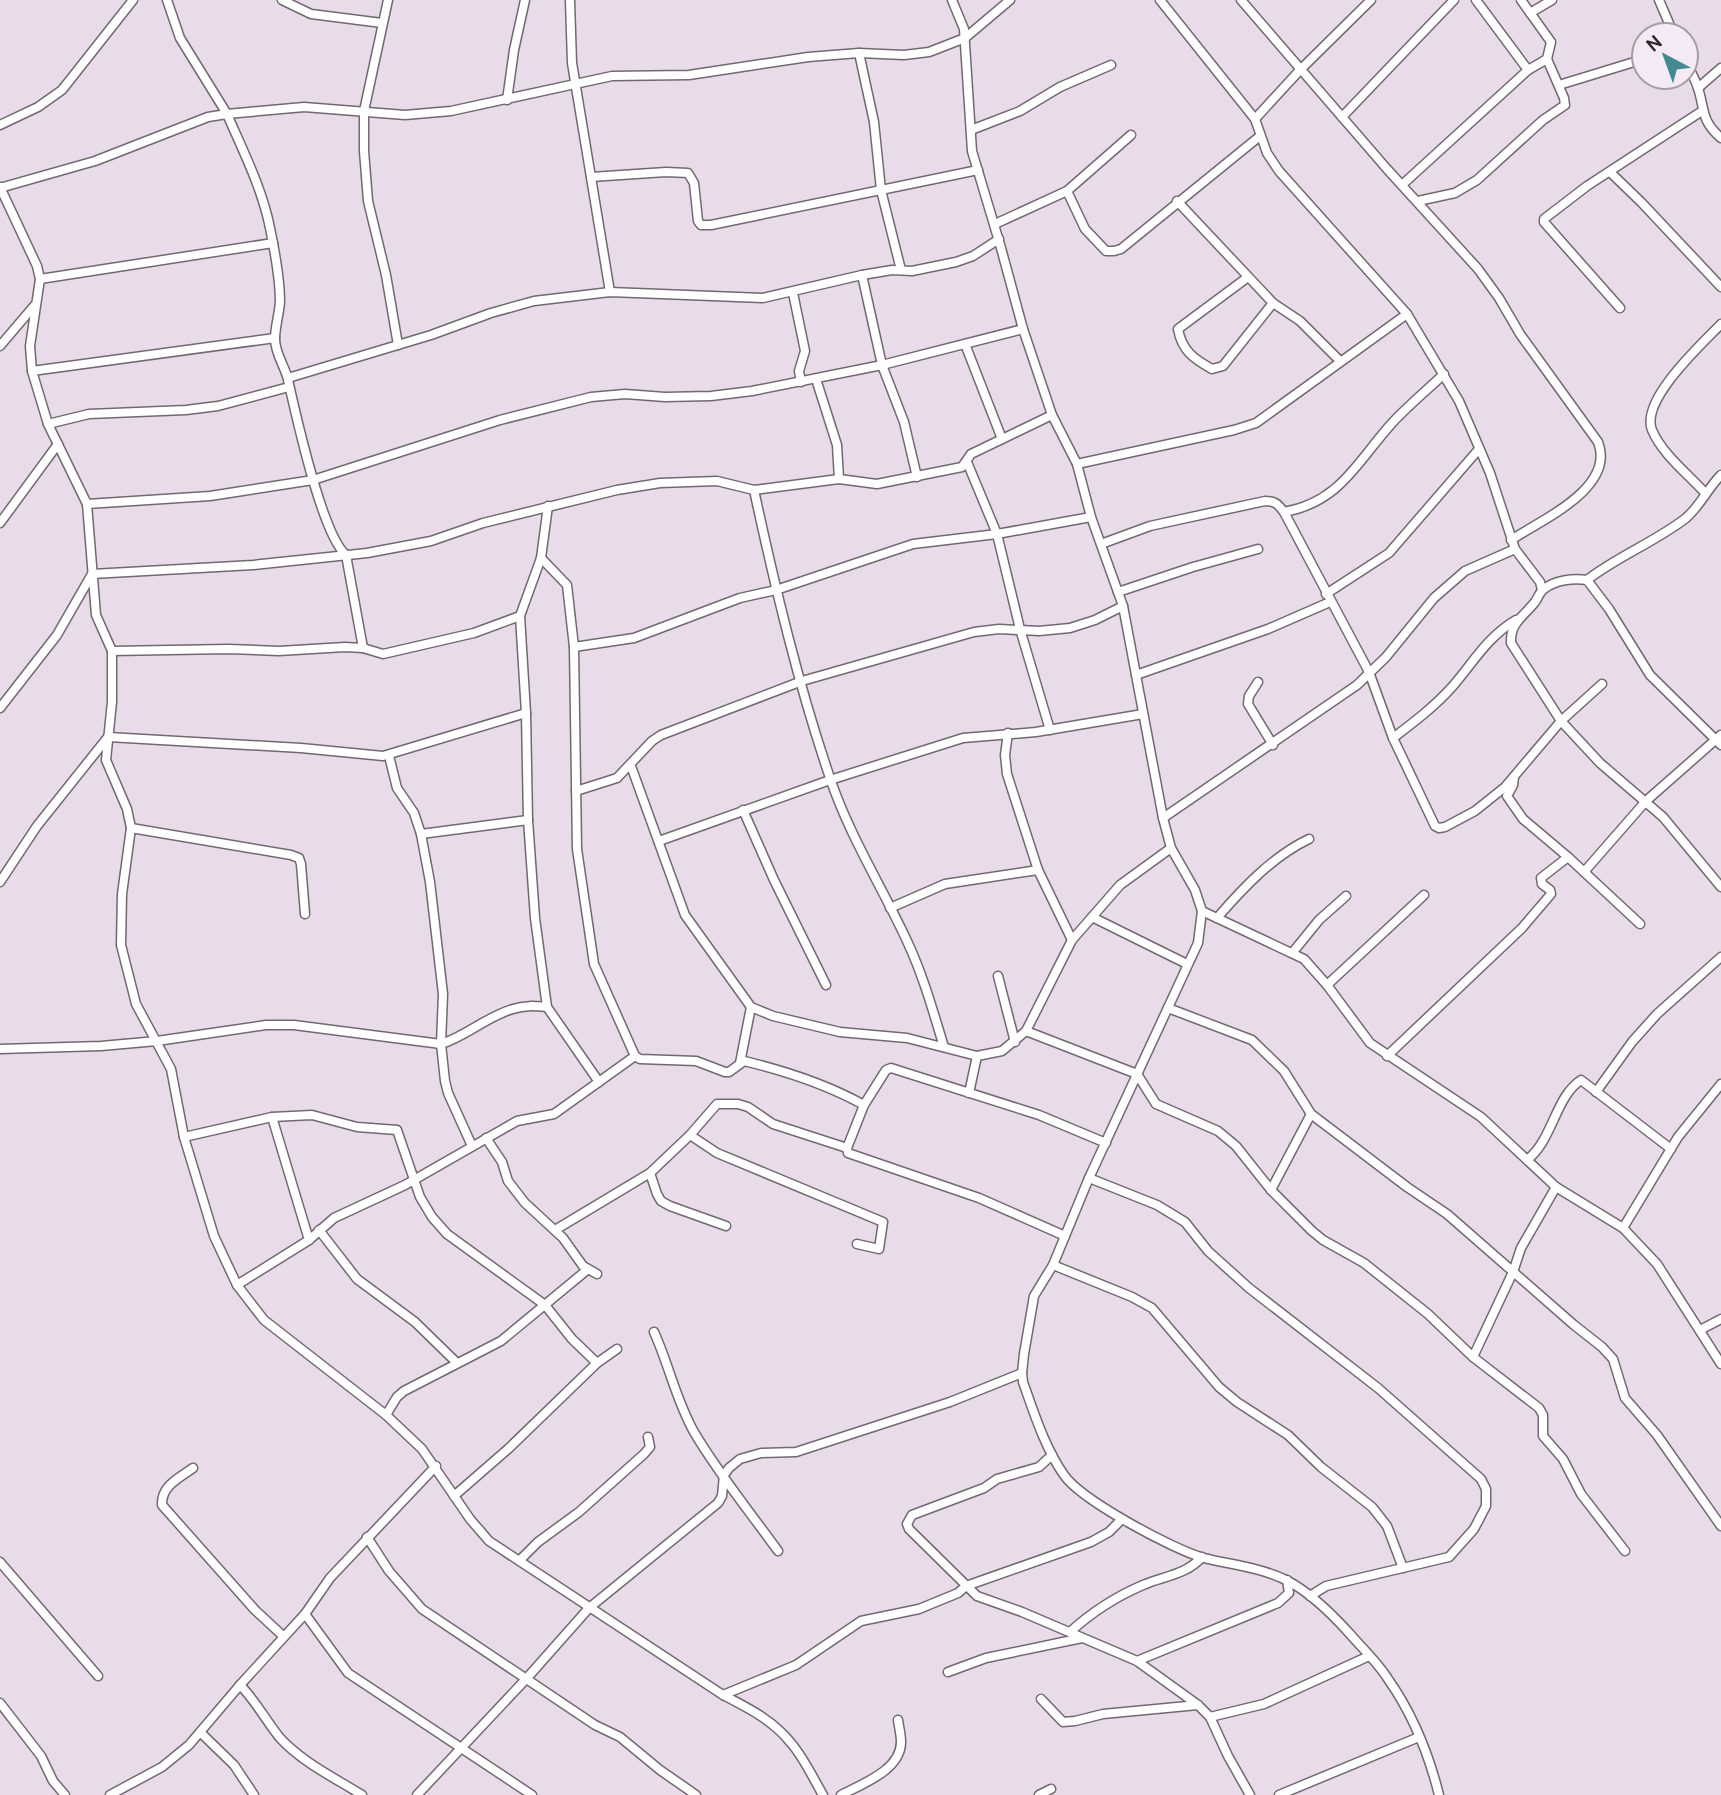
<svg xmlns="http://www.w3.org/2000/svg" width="1721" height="1795" viewBox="0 0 1721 1795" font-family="Cabin,sans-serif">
<rect width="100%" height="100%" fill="#e7dce7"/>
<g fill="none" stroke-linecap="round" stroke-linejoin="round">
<defs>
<g id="minor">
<polyline points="167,0 180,38 227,114 304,107 405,115 451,111 612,76 689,75 808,57 859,53 904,55 929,52 965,38 1010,0"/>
<polyline points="282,0 311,14 382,23"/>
<polyline points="388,0 364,111 364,151 368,201 386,275 398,345"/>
<polyline points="570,0 572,63 610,292"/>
<path d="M952,0L964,29L972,151L1001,248L1023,329L1052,415L1077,464L1091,517L1123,606L1163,818L1171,848L1195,890L1202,911L1198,943L1089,1178L1053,1265L1034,1296L1024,1354L1022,1373L1023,1382C1034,1413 1045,1448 1064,1475C1081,1500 1174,1550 1204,1558C1232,1565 1259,1567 1286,1580C1310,1592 1332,1614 1350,1634C1363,1649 1378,1663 1388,1679C1412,1713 1429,1755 1439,1795"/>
<polyline points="1160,0 1255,119 1267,153 1279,171 1407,314 1459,401 1490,473 1515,549 1540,582 1542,590"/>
<path d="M1241,0L1387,169L1478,269L1499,298L1520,334L1598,442C1616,488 1541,520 1511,540"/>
<polyline points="1476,0 1528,70"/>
<polyline points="1659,0 1674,35"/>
<polyline points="1530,13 1552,0"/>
<polyline points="859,53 874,122 881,190 901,270"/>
<path d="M1686,62C1690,70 1695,79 1698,88C1705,110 1701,121 1721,138"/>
<polyline points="1559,85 1644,59"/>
<polyline points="1698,88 1721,68"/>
<polyline points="507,100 514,50 525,0"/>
<polyline points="1342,117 1454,0"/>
<polyline points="1255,119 1300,70 1371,0"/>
<polyline points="0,125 38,107 62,90 133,0"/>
<polyline points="971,130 1020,111 1060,87 1111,65"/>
<polyline points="1610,172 1642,203 1721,287"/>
<polyline points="591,177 666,172 688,173 694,183 698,221 701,225 711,225 978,170"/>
<polyline points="1403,184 1528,70 1547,59 1551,42 1521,0"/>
<path d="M0,187L37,266L40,279L30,346L32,371L48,424L87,504L96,615L112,651V702L106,760L127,809L131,828L122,894L121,945L136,1004L171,1069L184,1137L214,1236L237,1285L264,1320L386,1415L422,1449L470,1519L489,1541L723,1695C748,1708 773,1720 791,1743C804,1758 813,1778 823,1795"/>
<path d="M0,188L95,161L208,117L227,114C243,151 262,188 270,228C275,252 280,278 280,302C279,315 275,327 275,339C275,354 285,366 288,380C296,415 322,535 346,555L363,648"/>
<polyline points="1067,191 1085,229 1106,251 1114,251 1121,249 1260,136"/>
<polyline points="1177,201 1273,303 1300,321 1340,361"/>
<polyline points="1418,201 1455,193 1477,180 1543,120 1565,105 1564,98 1547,59"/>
<polyline points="995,224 1067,191 1131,135"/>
<polyline points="862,275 882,365 904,422 917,477"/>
<path d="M1248,277L1178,329C1182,351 1194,359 1212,369L1223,366L1273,303"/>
<polyline points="40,279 273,243"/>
<polyline points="793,293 805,351 799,371 801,382"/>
<polyline points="1620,308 1544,222 1544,219 1587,186 1702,111"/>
<polyline points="965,344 1002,439"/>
<polyline points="0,346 34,306"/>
<polyline points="32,371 275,338"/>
<polyline points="288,378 431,335 491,313 534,301 610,292 763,298 862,275 892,270 912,271 956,262 973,256 999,239"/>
<polyline points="816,379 837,445 839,479"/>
<polyline points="48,424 89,414 186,410 218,406 289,387"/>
<polyline points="967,462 997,534 1020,629 1050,730"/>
<polyline points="1077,464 1234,430 1256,423 1407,314"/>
<path d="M754,490C775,587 798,684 830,778C849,835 882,887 907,941C923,975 933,1011 944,1047"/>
<path d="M1705,493C1688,474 1662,454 1652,430C1640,400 1702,344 1721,324"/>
<polyline points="87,504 210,496 313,480 500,420 591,397 625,394 665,397 711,396 752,391 882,365 1023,329"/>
<polyline points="548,506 541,558 520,616 526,713 528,820 535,918 547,1007 599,1082"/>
<path d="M1284,512C1341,502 1358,460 1393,422C1409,405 1427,390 1444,374"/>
<polyline points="0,523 58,444"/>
<path d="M1101,544L1150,526L1265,501C1275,501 1278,504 1284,512L1369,672L1393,738L1435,826L1439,828L1445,827L1475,811L1505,787L1561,721L1602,684"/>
<polyline points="541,558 567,585 574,647"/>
<path d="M1587,580C1618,556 1655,542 1686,518C1700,506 1708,488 1721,475"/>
<polyline points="1118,592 1193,567 1258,549"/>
<polyline points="1326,594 1389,553 1479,449"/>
<polyline points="112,651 229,649 279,651 345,647 363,648 383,654 474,633 520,616"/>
<polyline points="1136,675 1268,629 1330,602"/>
<polyline points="1258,682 1249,696 1248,704 1273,745"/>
<polyline points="0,708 57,635 92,574 253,565 367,553 431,541 483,523 617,490 660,483 717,481 754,490 839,479 877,484 962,467 971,454 1052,415"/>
<polyline points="1008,733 1005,755 1007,774 1038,870 1072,940"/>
<path d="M1393,738C1414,722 1434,707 1452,687C1473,663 1487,637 1516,620"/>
<path d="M1721,745L1650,675L1609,609L1587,580C1573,578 1555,580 1544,589C1540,591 1538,598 1535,602C1523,617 1510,623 1511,643L1561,721L1600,763L1663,817L1721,887"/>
<polyline points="389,756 397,788 414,813 421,834 430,882 443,994 441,1044 445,1081 448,1093 472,1146"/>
<polyline points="631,766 685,915 751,1007 773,1016 840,1032 907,1038 977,1056 1002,1051 1026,1031 1072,940 1120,885 1171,848"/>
<polyline points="1514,777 1513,785 1507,796 1523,819 1568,857 1640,924"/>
<polyline points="576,791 617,778 652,741 661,735 802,681 974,632 999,629 1039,631 1070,628 1095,620 1123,606"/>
<polyline points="743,810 774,880 826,985"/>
<polyline points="1163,818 1357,685 1386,657 1434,598 1465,571 1515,549"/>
<polyline points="131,828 291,855 299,858 301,864 305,914"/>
<polyline points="421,834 528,820"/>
<polyline points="659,841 830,780 963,738 1036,732 1143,714"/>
<polyline points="1584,872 1646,801 1721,735"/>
<polyline points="0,882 37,826 108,737 301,748 383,756 526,713"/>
<polyline points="890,908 945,884 1038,870"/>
<polyline points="1202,911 1304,959 1327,985 1370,1043 1481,1117 1556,1187 1623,1228 1657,1264 1721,1364"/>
<polyline points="1092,917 1187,964"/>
<path d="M1217,918C1243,888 1273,856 1309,839"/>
<polyline points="1293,952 1319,920 1346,896"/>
<polyline points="998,976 1015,1042"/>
<polyline points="1327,985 1424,895"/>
<polyline points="1168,1008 1252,1040 1284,1071 1311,1114 1407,1187 1447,1214 1574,1325 1602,1347 1613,1359 1625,1398 1657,1435 1721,1526"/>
<polyline points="1026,1031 1137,1074 1156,1104 1218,1131 1236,1146 1271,1190 1312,1231 1323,1240 1364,1263 1428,1314 1473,1357 1539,1408 1543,1415 1543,1436 1563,1459 1581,1494 1625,1551"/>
<path d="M0,1049L101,1046L157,1041L266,1025H294L441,1044C467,1036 487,1016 513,1009C524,1005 535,1006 547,1007"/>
<polyline points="1387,1056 1522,928 1551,894 1550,890 1542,884 1541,878 1568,857"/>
<polyline points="740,1063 751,1007"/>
<polyline points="1596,1092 1632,1042 1657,1014 1721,957"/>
<polyline points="969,1093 977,1056"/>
<path d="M864,1105C826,1084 786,1071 744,1061L729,1072H725L696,1061L640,1059L635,1056L594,964L577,849L574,647L634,638L740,598L776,590L913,544L997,534L1091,517"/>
<polyline points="272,1117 309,1240"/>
<polyline points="690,1135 717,1153 883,1222 879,1249 857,1244"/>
<polyline points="184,1137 272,1117 312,1115 357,1127 397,1130 420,1197 432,1217 447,1234 545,1305 572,1339 597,1363"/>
<polyline points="486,1138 502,1162 508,1181 525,1203 563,1238 583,1266 597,1274"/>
<path d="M1527,1160C1553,1140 1555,1097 1581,1080L1671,1149"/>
<polyline points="650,1173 657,1194 661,1201 670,1206 726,1226"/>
<polyline points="1089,1178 1157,1205 1185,1222 1208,1251 1249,1288 1378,1388 1481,1479 1486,1489 1486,1506 1474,1529 1449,1557 1326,1586 1310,1596"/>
<polyline points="1271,1190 1311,1114"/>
<polyline points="1623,1228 1678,1137 1721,1084"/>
<polyline points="319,1230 357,1279 415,1322 457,1363"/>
<polyline points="555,1230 650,1173 690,1135 717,1104 738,1104 748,1107 773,1124 847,1148"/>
<polyline points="1065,1236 979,1198 848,1153 847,1148 864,1105 886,1070 891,1068 1039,1115 1106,1143"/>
<polyline points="1053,1265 1132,1297 1152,1308 1219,1387 1237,1402 1288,1435 1321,1467 1372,1507 1387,1526 1403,1568"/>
<polyline points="237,1285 309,1240 334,1218 405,1185 517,1121 554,1114 635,1056"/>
<polyline points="1700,1330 1721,1319"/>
<path d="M654,1332C669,1365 676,1400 694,1432C718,1473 750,1512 778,1551"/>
<polyline points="1473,1357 1513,1272 1521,1248 1556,1187"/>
<polyline points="386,1415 397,1397 404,1391 501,1341 587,1270"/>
<polyline points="1052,1455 1039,1467 997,1479 984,1488 912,1515 907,1524 909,1529 977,1596 1022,1612 1137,1661 1198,1705 1210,1717 1228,1756 1250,1795"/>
<path d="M193,1468C179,1478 161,1486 162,1505L255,1610L283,1636"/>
<polyline points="454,1496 508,1449 597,1363 617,1349"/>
<polyline points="367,1537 389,1571 422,1609 595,1725 620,1737 660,1770 696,1795"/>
<polyline points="520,1560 538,1542 579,1512 644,1454 650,1447 648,1437"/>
<polyline points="0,1562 98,1676"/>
<polyline points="305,1614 348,1673 532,1795"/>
<path d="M1070,1632C1093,1611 1115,1597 1143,1585C1164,1576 1186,1575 1202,1557"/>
<polyline points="1137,1661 1278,1603 1289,1593 1287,1580"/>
<polyline points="948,1672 986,1658 1082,1638"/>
<path d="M240,1685C256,1701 266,1721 280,1738C302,1762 335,1778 362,1795"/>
<polyline points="723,1695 796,1665 861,1621 919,1609 958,1593 966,1586 1091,1542 1109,1532 1122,1519"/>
<polyline points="1041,1699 1063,1722 1075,1721 1103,1714 1198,1705"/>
<polyline points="0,1703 41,1756 53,1781 65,1795"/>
<polyline points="1210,1717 1264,1704 1369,1656"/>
<polyline points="200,1732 234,1765 254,1795"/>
<polyline points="110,1795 162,1767 189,1745 240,1685 305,1614 330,1578 436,1466"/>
<polyline points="417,1795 527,1678 589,1608 718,1503 722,1496 724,1475 729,1468 740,1459 761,1453 796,1452 950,1402 1022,1373"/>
<path d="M841,1795C862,1784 901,1770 901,1742C901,1735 899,1727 898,1720"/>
<polyline points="1039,1795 1051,1789"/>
<polyline points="1279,1795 1419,1737"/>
</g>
</defs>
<!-- minor casing -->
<use href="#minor" stroke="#726871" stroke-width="11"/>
<!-- minor -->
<use href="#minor" stroke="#fff" stroke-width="8"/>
</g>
<!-- north arrow -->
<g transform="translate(1665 56) rotate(319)"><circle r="33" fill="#f4eaf4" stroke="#a49da4" stroke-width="2"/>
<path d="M0-5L12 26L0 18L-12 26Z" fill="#428991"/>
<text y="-10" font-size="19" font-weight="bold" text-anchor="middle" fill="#2d292d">N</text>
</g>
</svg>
